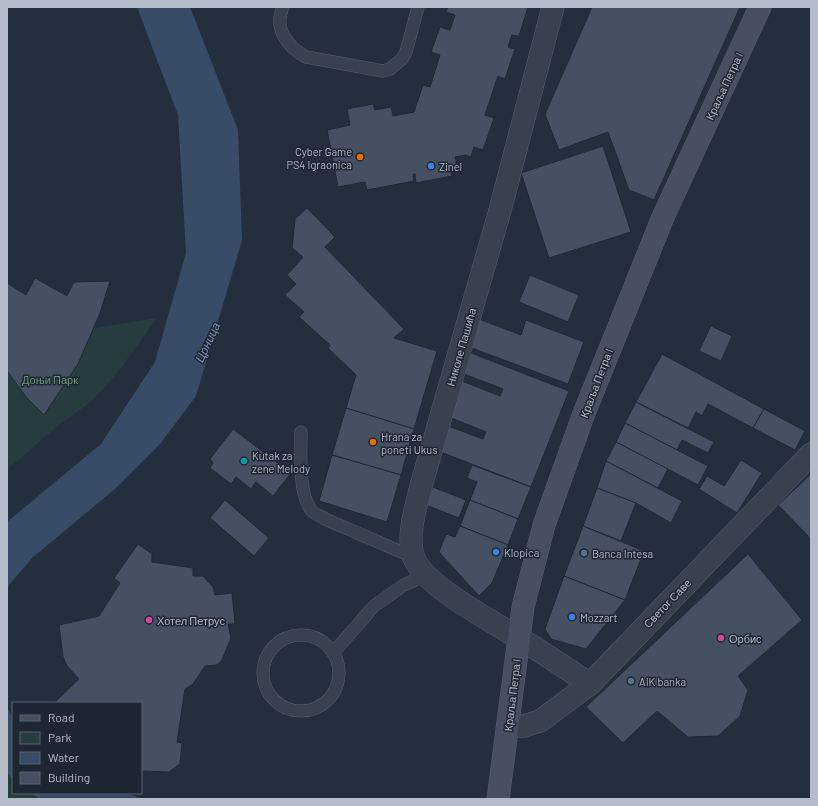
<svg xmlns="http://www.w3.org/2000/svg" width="818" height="806" viewBox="0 0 818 806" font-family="Barlow,sans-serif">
<rect width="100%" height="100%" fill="#242f3e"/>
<!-- green -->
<g fill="#263c3f">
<polygon points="157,318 118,372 92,401 55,428 7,470 7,319 23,340"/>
<polygon points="7,773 13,780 13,793 30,793 40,799 7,799"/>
</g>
<!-- water -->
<g fill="#394c67">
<polygon points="137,7 190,7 238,130 242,240 196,396 160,444 116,488 32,558 9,585 7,592 7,522 101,444 155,362 186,253 178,115"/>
<polygon points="7,707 13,719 13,780 7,773"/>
<polygon points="30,793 124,793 144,799 40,799"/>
</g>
<!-- building -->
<g fill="#455162" stroke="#1f2835">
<polygon points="448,7 528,7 519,36 512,35 508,47 515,49 505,79 498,76 485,115 494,118 483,150 474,147 471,157 465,155 455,157 457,166 450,167 452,176 416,183 415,174 413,174 414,181 367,190 365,182 338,187 327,130 350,125 347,109 373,104 375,110 391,107 393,116 414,112 423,85 430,87 440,55 431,52 440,27 450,30 455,15 446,12"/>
<polygon points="592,7 740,7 654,200 629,190 608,132 559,150 545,114"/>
<polygon points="603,146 631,232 549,258 521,173"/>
<polygon points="307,208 335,237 325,247 404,329 394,338 437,351 414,429 346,408 356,375 328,348 330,345 299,317 304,312 285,295 296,284 287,275 303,257 292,248 295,219"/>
<polygon points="530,275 579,295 568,322 519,302"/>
<polygon points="35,278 67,296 74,282 110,281 100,313 78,364 44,415 27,398 7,371 7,283 26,295"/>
<polygon points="479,319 521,335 526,320 584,342 568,384 469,347"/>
<polygon points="711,326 732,336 721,361 699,351"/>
<polygon points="471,353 569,391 531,487 438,451 448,426 483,439 486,432 449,417 462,381 500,396 503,389 464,374"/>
<polygon points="662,354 764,409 753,428 708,404 702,416 696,412 688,428 636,402"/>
<polygon points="636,402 714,442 708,453 682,440 677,450 625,423"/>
<polygon points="346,408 414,429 401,475 332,455"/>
<polygon points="764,409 805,431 795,450 753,428"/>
<polygon points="625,423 708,466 698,485 616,442"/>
<polygon points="233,429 291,473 273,496 256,482 251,489 236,477 231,484 210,468 213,463 210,459"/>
<polygon points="616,442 668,469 658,488 606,461"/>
<polygon points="332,455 401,475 387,522 319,501"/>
<polygon points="741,460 762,473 737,513 699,489 707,476 724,486"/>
<polygon points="606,461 682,501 671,523 636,503 597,488"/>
<polygon points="472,465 531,487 518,519 470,500 477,482 467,478"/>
<polygon points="811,474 811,539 778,505"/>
<polygon points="433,487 466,500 459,518 426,505 427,496"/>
<polygon points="597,488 636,503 621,541 583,526"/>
<polygon points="225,500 269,538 254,556 210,518"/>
<polygon points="470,500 518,519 508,545 460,526"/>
<polygon points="460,526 508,545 492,583 479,596 439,552 446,534 455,537"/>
<polygon points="583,526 644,551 625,600 564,576"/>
<polygon points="138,544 152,554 152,562 193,568 193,576 203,576 213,587 215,595 232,593 235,624 228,624 231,638 222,660 217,665 205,666 193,684 185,689 177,742 182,743 180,764 169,772 141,771 141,703 54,703 79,679 67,666 63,657 59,625 99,616 120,583 114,578"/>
<polygon points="748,554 802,620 738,676 748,690 740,716 718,736 688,737 657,711 623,743 586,707"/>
<polygon points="564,576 625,600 586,649 551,639 545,629"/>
</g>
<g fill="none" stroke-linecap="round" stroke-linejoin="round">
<defs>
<g id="lane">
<path d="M283,7C273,29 288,47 306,57L383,71L390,69L402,59L406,52L418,7"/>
<path d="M301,432C301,453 298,495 312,511C315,514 322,517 325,519L413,557"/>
<circle cx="301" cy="673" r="38"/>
<polyline points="333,653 374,606 404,585 426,575"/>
</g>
<g id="street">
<path d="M553,7L499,214L421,486C416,507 406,537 414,558C426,588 493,621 520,639C544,653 567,669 590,684"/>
<polyline points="508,726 524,726 540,721 590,684 811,454"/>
</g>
<polyline id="secondary" points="498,799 523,607 544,525 583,416 663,217 760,7"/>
</defs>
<!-- lane casing -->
<use href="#lane" stroke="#565f6c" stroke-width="13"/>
<!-- street casing -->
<use href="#street" stroke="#565f6c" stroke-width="23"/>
<!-- secondary casing -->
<use href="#secondary" stroke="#565f6c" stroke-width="23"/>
<!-- lane -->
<use href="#lane" stroke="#38414e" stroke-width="12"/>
<!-- street -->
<use href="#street" stroke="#38414e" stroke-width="22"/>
<!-- secondary -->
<use href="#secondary" stroke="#465061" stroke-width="22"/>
</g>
<!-- markers -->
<g fill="#e8710a" stroke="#1d2633" stroke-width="1.5">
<circle cx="360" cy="157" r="4"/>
<circle cx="373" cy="442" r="4"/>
</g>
<g fill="#3f7fe0" stroke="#1d2633" stroke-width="1.5">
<circle cx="431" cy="166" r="4"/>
<circle cx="496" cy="552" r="4"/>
<circle cx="572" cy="617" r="4"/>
</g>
<circle fill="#0f9aa8" stroke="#1d2633" stroke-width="1.5" cx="244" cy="461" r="4"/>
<g fill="#5c6f8a" stroke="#1d2633" stroke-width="1.5">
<circle cx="584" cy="553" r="4"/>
<circle cx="631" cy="681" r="4"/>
</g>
<g fill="#d1479c" stroke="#1d2633" stroke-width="1.5">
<circle cx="149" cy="620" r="4"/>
<circle cx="721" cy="638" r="4"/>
</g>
<g text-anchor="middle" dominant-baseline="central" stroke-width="3" stroke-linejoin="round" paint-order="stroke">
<!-- street labels -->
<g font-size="11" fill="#b4bcc9" stroke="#1d2633">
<text transform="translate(724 86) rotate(-65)">Краља Петра I</text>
<text transform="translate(461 347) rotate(-74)">Николе Пашића</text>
<text transform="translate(596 383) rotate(-69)">Краља Петра I</text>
<text transform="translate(667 603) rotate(-46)">Светог Саве</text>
<text transform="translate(512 695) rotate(-83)">Краља Петра I</text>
</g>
<!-- poi labels -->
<g font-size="11" fill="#b4bcc9" stroke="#1d2633" text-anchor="start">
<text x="352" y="151" text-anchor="end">Cyber Game<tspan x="352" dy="13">PS4 Igraonica</tspan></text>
<text x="439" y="166">Zinel</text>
<text x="381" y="436">Hrana za<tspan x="381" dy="13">poneti Ukus</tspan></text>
<text x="252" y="455">Kutak za<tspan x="252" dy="13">zene Melody</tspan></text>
<text x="504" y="552">Klopica</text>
<text x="592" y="553">Banca Intesa</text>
<text x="580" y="617">Mozzart</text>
<text x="157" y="620">Хотел Петрус</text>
<text x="729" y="638">Орбис</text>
<text x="639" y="681">AIK banka</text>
</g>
<!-- park labels -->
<g font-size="11" fill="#6b9a76" stroke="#1d2633">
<text x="50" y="379">Доњи Парк</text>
</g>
<!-- water labels -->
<g font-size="12" font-style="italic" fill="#7c92b1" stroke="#1d2633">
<text transform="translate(207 342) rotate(-65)">Црница</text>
</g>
</g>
<!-- border -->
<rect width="818" height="806" fill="none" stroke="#b4bcc9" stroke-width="16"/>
<!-- legend -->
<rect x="12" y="702" width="130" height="92" fill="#1d2633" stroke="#59626f"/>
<rect x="20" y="715" width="20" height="6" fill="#465061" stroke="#59626f"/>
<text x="48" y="722" font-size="12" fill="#b4bcc9">Road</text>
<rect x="20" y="732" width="20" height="12" fill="#263c3f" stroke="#59626f"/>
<text x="48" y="742" font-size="12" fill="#b4bcc9">Park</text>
<rect x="20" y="752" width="20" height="12" fill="#394c67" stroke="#59626f"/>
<text x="48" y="762" font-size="12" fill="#b4bcc9">Water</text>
<rect x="20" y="772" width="20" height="12" fill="#455162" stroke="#59626f"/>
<text x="48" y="782" font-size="12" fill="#b4bcc9">Building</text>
</svg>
